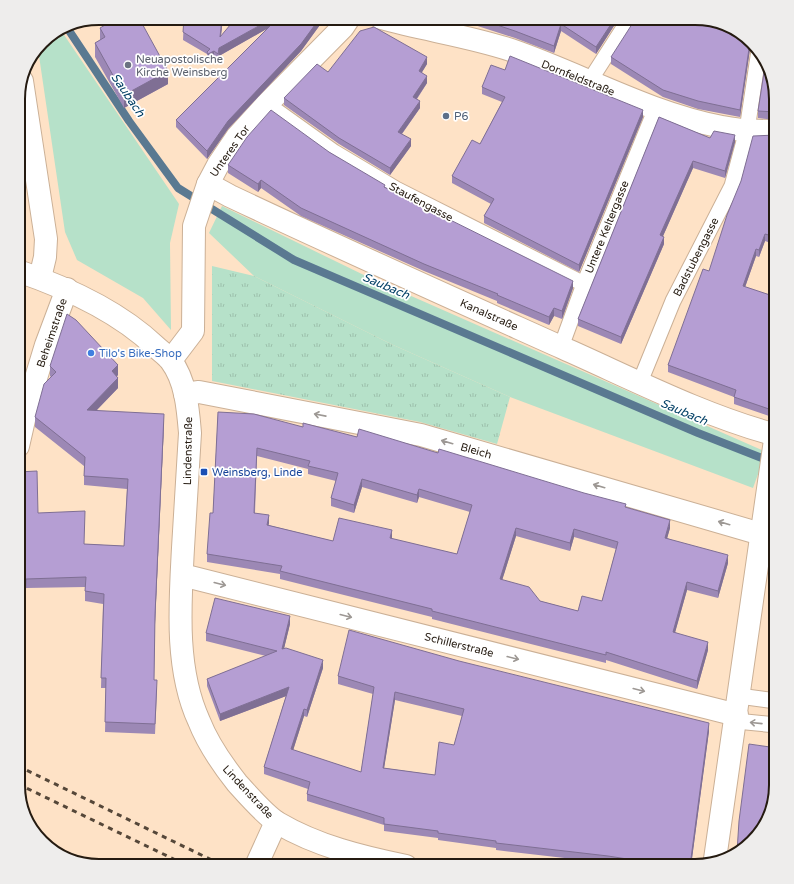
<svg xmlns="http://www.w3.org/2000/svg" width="794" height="884" viewBox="0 0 794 884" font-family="'Varela Round',sans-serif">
<defs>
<pattern id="park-tufts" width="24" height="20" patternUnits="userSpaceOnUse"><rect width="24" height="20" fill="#b6e1c9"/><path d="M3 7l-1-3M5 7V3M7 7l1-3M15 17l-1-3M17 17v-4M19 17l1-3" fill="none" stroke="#9cc0ac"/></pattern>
</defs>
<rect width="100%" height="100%" fill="#fee2c6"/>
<!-- green -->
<g fill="#b6e1c9">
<polygon points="60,29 179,204 170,243 171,330 143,298 77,260 65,232 38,49 46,38"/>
<polygon points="222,206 368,277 766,452 753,488 510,397 391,344 254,276 209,233"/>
</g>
<!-- park -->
<polygon fill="url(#park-tufts)" points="212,266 254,276 391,344 510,397 497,444 420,422 212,381"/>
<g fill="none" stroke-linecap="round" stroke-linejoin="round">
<!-- stream -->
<polyline stroke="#5a7991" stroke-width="8" points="66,26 129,121 178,188 294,260 698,433 772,462"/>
<defs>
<g id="lane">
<polyline points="589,82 630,18"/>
<polyline points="267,104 334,152 396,189 584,284"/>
<polyline points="561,347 584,284 656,108"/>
<polyline points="640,382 673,301 732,186 747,130 759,50"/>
<polyline points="739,696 776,701"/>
<polyline points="736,721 776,725"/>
</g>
<g id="street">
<path d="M381,18C424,30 469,36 511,50C581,74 648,113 722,127C739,131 758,131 776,131"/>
<polyline points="22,81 46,239 45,257 40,278"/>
<path d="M208,184L230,196C340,248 452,298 563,348C633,379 702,415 776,435"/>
<path d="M18,271C65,287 119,312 155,346C160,351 167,355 171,361C186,381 188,409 190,433C188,471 185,510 183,548C180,604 175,669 199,721C208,744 222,764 237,783C246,793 266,816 278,823C317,846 362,857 406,866"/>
<polyline points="171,360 193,331 194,226 208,184 218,165 237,137 267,104 343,27 349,18"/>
<polyline points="185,394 199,392 421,435 761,534"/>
<polyline points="18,446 26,411 46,345 67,289"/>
<polyline points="182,575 737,715"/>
<polyline points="715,859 776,433"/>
<polyline points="256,866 276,822"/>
</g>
</defs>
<!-- lane casing -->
<use href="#lane" stroke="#cbb096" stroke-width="17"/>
<!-- street casing -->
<use href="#street" stroke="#cbb096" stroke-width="24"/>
<!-- lane -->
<use href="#lane" stroke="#fff" stroke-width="15"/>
<!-- street -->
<use href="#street" stroke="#fff" stroke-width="22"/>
<!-- rail -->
<g stroke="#554739" stroke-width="3" stroke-dasharray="5 5" stroke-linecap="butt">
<polyline points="18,766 224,866"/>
<polyline points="18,784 188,866"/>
</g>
</g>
<!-- wall -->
<g fill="#9c88b5" fill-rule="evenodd">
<polygon points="184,18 223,18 221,36 325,18 301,51 228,129 207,159 176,127 176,120 268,28 219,56 218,61 214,59 208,62 207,60 207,54 183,40"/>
<polygon points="453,18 619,18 596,54 561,31 554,53 515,38"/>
<polygon points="731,26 753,45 750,49 740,117 698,109 663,97 611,64 611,57"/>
<polygon points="100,28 168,84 124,108 95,57 95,43 100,40"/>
<polygon points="427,64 422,72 427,83 417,99 420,108 402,134 411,146 390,175 339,144 284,105 284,98 328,72"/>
<polygon points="505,70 643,117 579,272 484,223 484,216 491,204 452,183 452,176 480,144 502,102 482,94 482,87"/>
<polygon points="776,99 776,120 758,118 758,111"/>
<polygon points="659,117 710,138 735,142 725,178 693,168 663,236 664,244 621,344 578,326 578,319"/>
<polygon points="776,135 776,245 765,241 759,257 756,256 745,287 776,297 776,394 769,416 734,404 734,397 668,372 668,365 709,271"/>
<polygon points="329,152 385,187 573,288 562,319 554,316 549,325 497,303 497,301 424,271 301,216 261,188 258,192 228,173 228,165"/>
<polygon points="50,366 118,375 117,376 118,388 96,411 164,424 155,624 154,680 157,690 155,734 105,732 106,688 101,688 103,604 85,601 85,587 26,588 23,652 18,651 18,472 38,513 84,544 124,546 127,489 84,485 84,466 35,427 35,417 51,377 50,376"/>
<path d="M218,412L303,427L438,453L626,508L670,528L667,538L728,563L718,598L687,590L675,632L708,650L697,689L606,660V663L432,619V617L280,579V574L207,562V554L213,513ZM257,456L308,469V474L336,481L331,498V506L354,513L362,487L417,503L419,497L470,512L457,554L392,539V538L333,541L268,525L269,523L255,513ZM516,536L570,551L574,537L616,549L602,601L578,611L540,601L502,580Z"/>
<path d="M290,624L284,648L323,668L307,717L304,716L293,750L361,772L373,694L338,684V676L709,731L691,866H624L608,863L496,850V848L438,840V838L384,831V825L307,801V794L308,789L264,774V767L286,696L220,721L207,686V679L266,656L206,641V633ZM395,700L462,716L454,745L435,775L384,768Z"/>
</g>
<!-- shaded-wall -->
<g fill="#7f6f94">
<polygon points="222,18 223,18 220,44 220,37"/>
<polygon points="273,18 279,18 279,22 219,56 218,61 219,48"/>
<polygon points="320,18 325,18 301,51 228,129 207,159 207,151 228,121"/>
<polygon points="615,18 619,18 596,54 596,47"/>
<polygon points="561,24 561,31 554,53 554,46"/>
<polygon points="750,42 753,45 750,49 740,117 740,110"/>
<polygon points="214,51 214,59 208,62 208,54"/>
<polygon points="427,57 427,64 419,77 419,71"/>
<polygon points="168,71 168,84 124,108 124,95"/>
<polygon points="427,76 427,83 413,104 413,97"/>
<polygon points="420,101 420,108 398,139 398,132"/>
<polygon points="643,110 643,117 579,272 579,265"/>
<polygon points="735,135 735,142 725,178 725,171"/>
<polygon points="411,139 411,146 390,175 390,168"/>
<polygon points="693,161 693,168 660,243 660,235"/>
<polygon points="261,180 261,188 258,192 258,184"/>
<polygon points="765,234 765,241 759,257 759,250"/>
<polygon points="664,237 664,244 621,344 621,337"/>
<polygon points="756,249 756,256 743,293 743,286"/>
<polygon points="573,281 573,288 562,319 562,311"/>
<polygon points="554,308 554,316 549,325 549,317"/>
<polygon points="22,335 22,341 18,346 18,339"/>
<polygon points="118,365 118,375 112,381 112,371"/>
<polygon points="118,378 118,388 87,420 87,410"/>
<polygon points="776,387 776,394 769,416 769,409"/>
<polygon points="164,414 164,424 155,624 155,615"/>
<polygon points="362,479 362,487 354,513 354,505"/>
<polygon points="419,489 419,497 417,503 417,495"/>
<polygon points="269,515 269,523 267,533 267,525"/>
<polygon points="670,520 670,528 665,546 665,538"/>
<polygon points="516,528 516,536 500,587 500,579"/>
<polygon points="574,529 574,537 570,551 570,543"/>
<polygon points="392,530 392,538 390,546 390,538"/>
<polygon points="728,555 728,563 718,598 718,591"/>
<polygon points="26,579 26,588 23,652 23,642"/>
<polygon points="687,582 687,590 673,640 673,632"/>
<polygon points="290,616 290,624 282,657 282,649"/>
<polygon points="708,642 708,650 697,689 697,681"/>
<polygon points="323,660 323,668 307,717 307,710"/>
<polygon points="289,687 289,695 220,721 220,714"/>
<polygon points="395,692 395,700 383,775 383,768"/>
<polygon points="304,709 304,716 291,757 291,749"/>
<polygon points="709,723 709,731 691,866 690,866"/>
</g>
<!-- building -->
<g fill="#b59ed3" stroke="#7f6f94" fill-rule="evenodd">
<polygon points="117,18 139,18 168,71 124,95 95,43 105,37 100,28"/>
<polygon points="184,18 222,18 220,37 236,18 273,18 219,48 218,54 214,51 208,54 207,52 210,49 183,32"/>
<polygon points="278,18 320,18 301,44 228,121 207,151 176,120"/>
<polygon points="476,18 615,18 596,47 561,24 554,46 515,31"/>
<polygon points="636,18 700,18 731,26 750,42 740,110 698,101 663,90 611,57"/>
<polygon points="374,27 427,57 419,71 427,76 413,97 420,101 398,132 411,139 390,168 339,138 284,98 317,64 328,72 360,31"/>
<polygon points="510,56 643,110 579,265 484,216 494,199 452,176 472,140 480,144 505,97 482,87 491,65 505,70"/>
<polygon points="765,66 776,99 776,112 758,111"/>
<polygon points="271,110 329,152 385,185 384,187 573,281 562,311 554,308 549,317 497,295 498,294 424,264 301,208 261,180 258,184 228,165 247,137"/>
<polygon points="659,117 710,138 714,131 735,135 725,171 693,161 660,235 664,237 621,337 578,319"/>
<polygon points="776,135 776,237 765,234 759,250 756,249 743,286 776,297 776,387 769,409 734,397 736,390 668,365 703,269 709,271 727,215 741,181 753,136"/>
<polygon points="67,314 76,320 118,365 112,371 118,378 87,410 164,414 155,615 154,680 157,680 155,724 105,722 106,678 101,678 104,594 85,591 86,577 26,579 23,642 18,642 18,472 37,471 38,513 85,511 84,544 124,546 128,479 84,476 85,457 35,417 44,384 56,372 50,366"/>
<polygon points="18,331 22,335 18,339"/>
<path d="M218,412L254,414L303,427V423L357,437L359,429L438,453L439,449L584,493L626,504L625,507L670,520L665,538L728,555L718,591L687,582L673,632L708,642L697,681L606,652V655L432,611V609L280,571L282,566L207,554L210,513H213ZM257,448L310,461L308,466L338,473L331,498L354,505L362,479L417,495L419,489L472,505L457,554L390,538L392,530L339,518L333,541L267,525L269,515L254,513ZM516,528L570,543L574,529L618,542L602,601L582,596L578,611L540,601L529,587L500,579Z"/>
<path d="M215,598L290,616L282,649L286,648L323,660L307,710L304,709L291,749L361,772L374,687L338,676L349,630L459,661L709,723L690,866H672L608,856L496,843V841L438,833V831L384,824V818L307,794L310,782L264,767L289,687L220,714L207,679L277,651L206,633ZM395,692L464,709L454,745L439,742L435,775L383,768Z"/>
<polygon points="772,736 776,737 776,785 768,820 744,849 737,852 739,821 749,744 770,747"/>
</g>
<!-- one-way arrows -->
<defs><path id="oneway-shaft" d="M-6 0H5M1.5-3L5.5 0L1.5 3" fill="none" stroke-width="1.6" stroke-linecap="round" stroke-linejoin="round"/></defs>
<g stroke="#9d9894">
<use href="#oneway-shaft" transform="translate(320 415) rotate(-169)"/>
<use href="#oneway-shaft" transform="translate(447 442) rotate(-164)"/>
<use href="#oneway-shaft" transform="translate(599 486) rotate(-164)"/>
<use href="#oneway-shaft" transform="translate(724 523) rotate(-164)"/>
<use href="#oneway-shaft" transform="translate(220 584) rotate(14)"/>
<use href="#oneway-shaft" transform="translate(346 616) rotate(14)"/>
<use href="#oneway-shaft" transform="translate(513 658) rotate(14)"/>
<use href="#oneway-shaft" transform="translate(639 690) rotate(14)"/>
<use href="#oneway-shaft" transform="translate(756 723) rotate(-174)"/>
</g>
<!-- markers -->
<circle fill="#6b7280" stroke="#fff" stroke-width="1.5" cx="128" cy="65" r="4"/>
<circle fill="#5c6f8a" stroke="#fff" stroke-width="1.5" cx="446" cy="116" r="4"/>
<circle fill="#3f7fe0" stroke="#fff" stroke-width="1.5" cx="91" cy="353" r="4"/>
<rect fill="#1a4fb4" stroke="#fff" stroke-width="1.5" x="200" y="468" width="8" height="8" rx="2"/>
<g text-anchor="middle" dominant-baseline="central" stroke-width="3.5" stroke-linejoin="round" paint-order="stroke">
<!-- worship labels -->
<g font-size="11" fill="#5b616d" stroke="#fff" text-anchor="start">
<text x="136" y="59">Neuapostolische<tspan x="136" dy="13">Kirche Weinsberg</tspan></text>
</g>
<!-- street labels -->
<g font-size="11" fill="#251b11" stroke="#fff">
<text transform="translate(578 78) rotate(22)">Dornfeldstraße</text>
<text transform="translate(230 151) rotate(-55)">Unteres Tor</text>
<text transform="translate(421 202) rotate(28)">Staufengasse</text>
<text transform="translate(607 227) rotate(-68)">Untere Keltergasse</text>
<text transform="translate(696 257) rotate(-63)">Badstubengasse</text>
<text transform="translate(489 315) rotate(24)">Kanalstraße</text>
<text transform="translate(52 333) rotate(-71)">Beheimstraße</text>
<text transform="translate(188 451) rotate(-89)">Lindenstraße</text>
<text transform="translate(476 451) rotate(16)">Bleich</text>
<text transform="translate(459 645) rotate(14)">Schillerstraße</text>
<text transform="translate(248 792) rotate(47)">Lindenstraße</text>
</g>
<!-- service labels -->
<g font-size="11" fill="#4e5e75" stroke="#fff" text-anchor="start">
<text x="454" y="116">P6</text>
</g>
<!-- shop labels -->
<g font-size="11" fill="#366cbe" stroke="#fff" text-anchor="start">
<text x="99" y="353">Tilo's Bike-Shop</text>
</g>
<!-- transit labels -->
<g font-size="11" fill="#164399" stroke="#fff" text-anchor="start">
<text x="212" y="472">Weinsberg, Linde</text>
</g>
<!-- water labels -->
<g font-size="12" font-style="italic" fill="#034066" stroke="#fff">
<text transform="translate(128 95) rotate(56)">Saubach</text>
<text transform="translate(386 286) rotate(23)">Saubach</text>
<text transform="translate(684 412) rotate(23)">Saubach</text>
</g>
</g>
<!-- crop -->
<path d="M0 0H794V884H0ZM99 25H695A74 74 0 0 1 769 99V785A74 74 0 0 1 695 859H99A74 74 0 0 1 25 785V99A74 74 0 0 1 99 25Z" fill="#eeedec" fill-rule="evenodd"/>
<path fill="none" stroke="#251b11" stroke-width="2" d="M99 25H695A74 74 0 0 1 769 99V785A74 74 0 0 1 695 859H99A74 74 0 0 1 25 785V99A74 74 0 0 1 99 25Z"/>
</svg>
